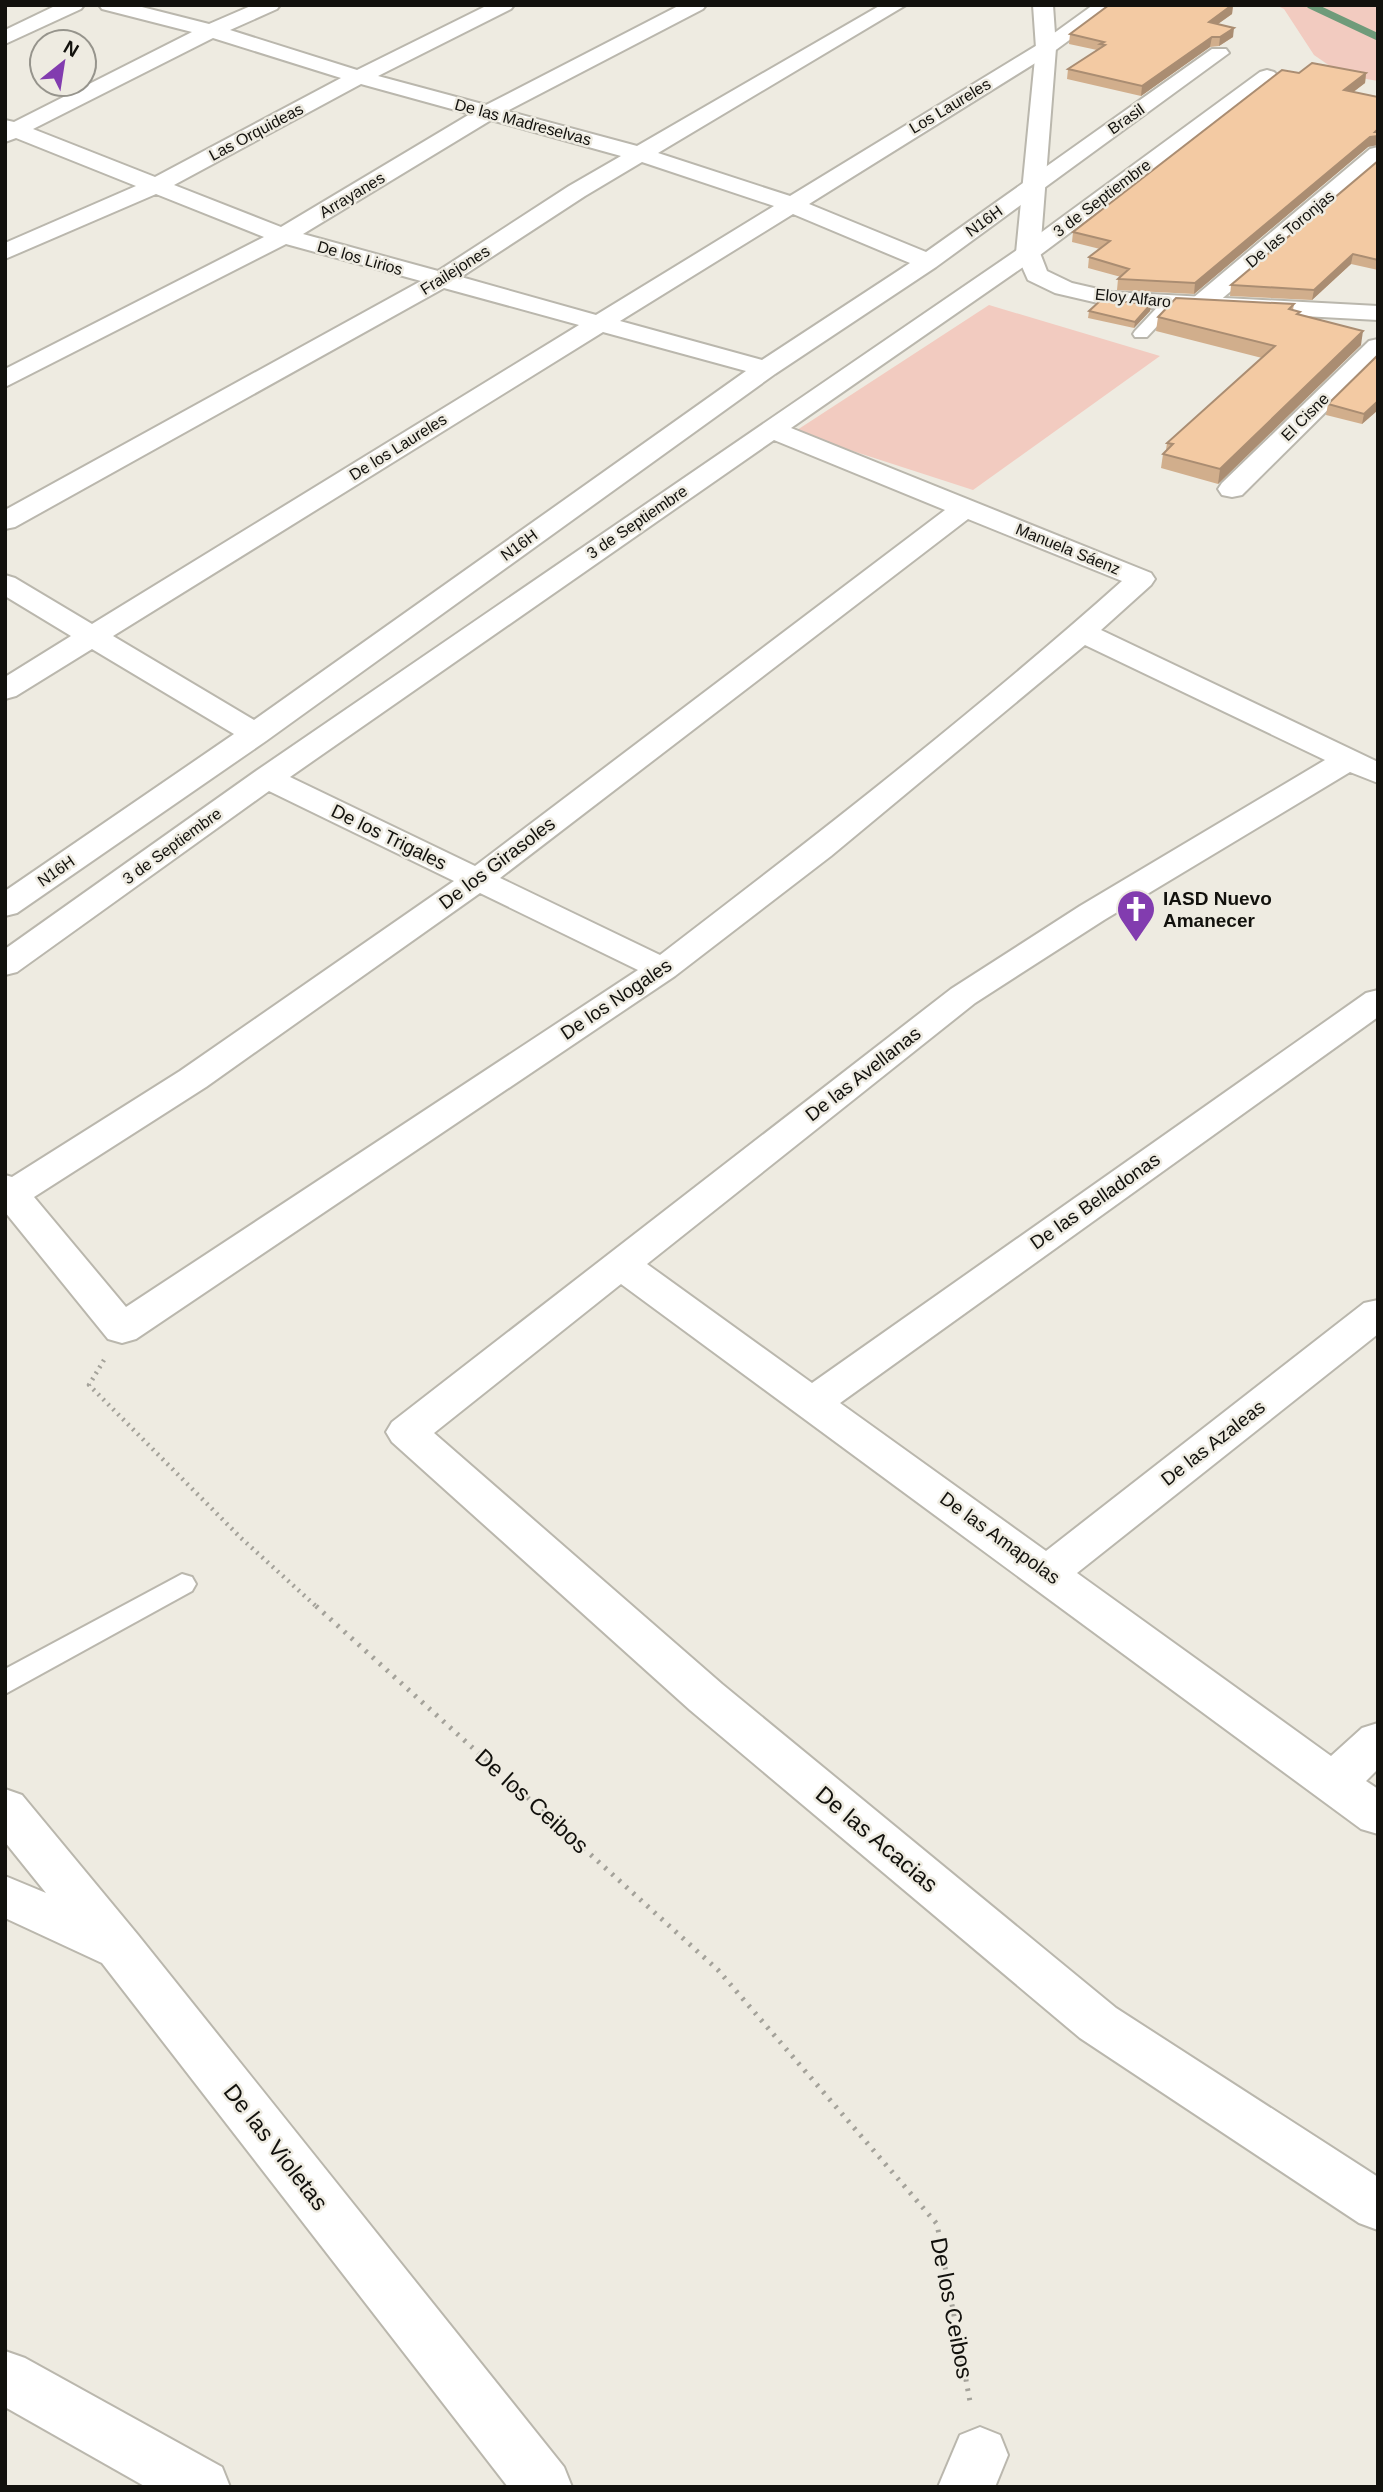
<svg xmlns="http://www.w3.org/2000/svg" width="1383" height="2492" viewBox="0 0 1383 2492" font-family="Helvetica,sans-serif">
<rect width="100%" height="100%" fill="#eeebe1"/>
<!-- green -->
<g fill="#f2cbc0">
<polygon points="1276,5 1378,5 1378,81 1343,75 1314,55 1284,9"/>
<polygon points="989,305 1160,356 973,490 794,432"/>
</g>
<g fill="none" stroke-linecap="round" stroke-linejoin="round">
<!-- stream -->
<polyline stroke="#6f9b7a" stroke-width="7" points="1310,5 1378,37"/>
<defs>
<g id="lane">
<polygon points="1171,297 1179,302 1177,305 1147,337 1135,337 1133,334 1135,331 1165,299"/>
<polygon points="182,1574 192,1577 196,1584 192,1591 5,1694 5,1669"/>
</g>
<g id="street">
<polygon points="57,5 84,5 81,9 5,44 5,30"/>
<path d="M99,5H134L209,24L253,5H280L277,9L230,30L357,70L488,5H514L511,9L378,76L486,105L680,5H706L703,9L507,111L637,146L881,5H906L658,153L790,196L1039,44L1093,5H1117L1053,52L809,204L926,252L1212,49H1226L1229,53L936,267L775,374L266,741L17,913L5,916V891L234,734L92,649L16,696L5,699V677L71,636L5,596V575L15,578L92,624L579,325L444,288L15,527L5,529V510L421,281L286,244L5,387V369L264,237L156,194L5,259V243L136,186L16,138L5,142V120L14,122L192,32L102,9ZM213,38L341,78L155,177L33,129ZM361,84L470,114L281,227L174,185ZM491,120L621,156L569,186L438,271L303,234ZM642,162L774,206L596,315L461,277L585,196ZM793,214L910,263L762,360L620,321ZM603,332L746,371L254,720L113,636Z"/>
<path d="M1267,70L1274,72L1278,76L1274,80L1036,258L791,428L1151,573L1155,579L1151,585L1101,630L1378,762V783L1350,772L1104,920L975,1003L647,1264L812,1383L1366,993L1378,990V1017L840,1403L1046,1551L1364,1303L1378,1300V1334L1077,1573L1331,1756L1362,1728L1378,1723V1769L1366,1781L1378,1789V1834L1361,1829L621,1284L434,1433L722,1684L1116,2008L1378,2177V2230L1359,2223L1080,2038L690,1710L392,1442L386,1432L392,1422L951,989L1080,906L1325,760L1085,645L831,856L675,976L136,1339L122,1343L108,1339L5,1212V1175L12,1177L180,1071L454,881L269,791L17,972L5,975V949L256,771L1020,248L1260,72ZM774,440L945,510L475,866L290,777ZM968,519L1122,581C974,713 817,835 660,955L500,878ZM480,893L638,970L126,1307L34,1197L206,1087Z"/>
<polygon points="1378,147 1378,166 1211,308 1202,310 1193,308 1190,303 1193,298 1370,149"/>
<polygon points="1378,339 1378,360 1242,495 1232,497 1222,495 1218,489 1222,483 1369,341"/>
<polygon points="5,1789 22,1795 138,1935 564,2467 572,2487 508,2487 102,1963 5,1918 5,1876 46,1893 5,1842"/>
<polygon points="5,2351 25,2358 222,2467 230,2487 146,2487 5,2407"/>
<polygon points="980,2427 1000,2435 1008,2455 995,2487 938,2487 960,2435"/>
</g>
<polygon id="secondary" points="1033,5 1053,5 1056,48 1040,253 1047,271 1072,283 1111,292 1378,306 1378,320 1111,306 1055,293 1028,280 1016,253 1036,48"/>
</defs>
<!-- lane casing -->
<use href="#lane" stroke="#bab7ad" stroke-width="4"/>
<!-- street casing -->
<use href="#street" stroke="#bab7ad" stroke-width="4"/>
<!-- secondary casing -->
<use href="#secondary" stroke="#bab7ad" stroke-width="4"/>
<!-- path-far1 -->
<polyline stroke="#a4a29a" stroke-width="4.5" stroke-dasharray="2 5" stroke-linecap="butt" points="104,1360 89,1385 241,1538 318,1608"/>
<!-- path -->
<polyline stroke="#a4a29a" stroke-width="5" stroke-dasharray="2.5 7" stroke-linecap="butt" points="316,1606 718,1970 937,2224 971,2407"/>
<!-- lane -->
<use href="#lane" fill="#fff" fill-rule="evenodd"/>
<!-- street -->
<use href="#street" fill="#fff" fill-rule="evenodd"/>
<!-- secondary -->
<use href="#secondary" fill="#fff" fill-rule="evenodd"/>
</g>
<!-- wall -->
<g fill="#d1ae8c">
<polygon points="1109,5 1233,5 1232,14 1218,24 1233,37 1219,46 1210,47 1141,96 1067,79 1068,69 1097,50 1069,44 1070,34"/>
<polygon points="1299,73 1366,73 1365,83 1353,92 1368,147 1194,294 1117,290 1118,279 1121,277 1088,268 1089,257 1100,249 1072,242 1073,232"/>
<polygon points="1378,161 1378,270 1351,264 1312,300 1230,296 1231,285"/>
<polygon points="1151,304 1150,311 1134,328 1088,318 1089,311"/>
<polygon points="1294,304 1293,310 1299,315 1361,345 1218,484 1161,468 1163,454 1166,450 1167,443 1262,358 1156,331 1158,317"/>
<polygon points="1378,355 1378,410 1362,424 1326,415 1328,404"/>
</g>
<!-- shaded-wall -->
<g fill="#aa8d72">
<polygon points="1232,5 1233,5 1232,14 1208,31 1209,22"/>
<polygon points="1234,28 1233,37 1219,46 1220,37"/>
<polygon points="1212,37 1210,47 1141,96 1142,86"/>
<polygon points="1366,73 1365,83 1343,100 1344,90"/>
<polygon points="1378,129 1378,145 1368,147 1194,294 1195,283"/>
<polygon points="1353,254 1351,264 1312,300 1314,290"/>
<polygon points="1151,304 1150,311 1134,328 1135,322"/>
<polygon points="1363,331 1361,345 1218,484 1220,469"/>
<polygon points="1378,401 1378,410 1362,424 1364,414"/>
</g>
<!-- building -->
<g fill="#f3caa3" stroke="#aa8d72" stroke-width="2">
<polygon points="1109,5 1232,5 1209,22 1234,28 1220,37 1212,37 1142,86 1068,69 1105,45 1100,44 1104,42 1070,34"/>
<polygon points="1312,63 1366,73 1344,90 1378,97 1378,129 1375,132 1378,132 1378,136 1370,137 1195,283 1118,279 1129,269 1089,257 1110,241 1073,232 1282,70 1299,73"/>
<polygon points="1378,161 1378,260 1353,254 1314,290 1231,285"/>
<polygon points="1176,298 1294,304 1289,309 1300,312 1297,314 1363,331 1220,469 1163,454 1173,444 1167,443 1275,346 1158,317"/>
<polygon points="1101,300 1151,304 1135,322 1089,311"/>
<polygon points="1378,355 1378,401 1364,414 1328,404"/>
</g>
<!-- icons -->
<defs>
<symbol id="church-pin" viewBox="-11 -11 22 30"><path d="M0 17L-7.5 6A9.5 9.5 0 1 1 7.5 6Z" fill="#823caf" stroke="#eeebe1"/><path d="M-1.2-6h2.4v3.5h3.3v2.4h-3.3V6h-2.4V-.1h-3.3v-2.4h3.3Z" fill="#fff"/></symbol>
</defs>
<g fill-rule="evenodd">
<use href="#church-pin" x="1114" y="887" width="44" height="60"/>
</g>
<g text-anchor="middle" dominant-baseline="central" stroke-width="5" stroke-linejoin="round" paint-order="stroke">
<!-- far-street labels -->
<g font-size="16" fill="#12110d" stroke="#eeebe1">
<text transform="translate(950 106) rotate(-31)">Los Laureles</text>
<text transform="translate(1126 119) rotate(-35)">Brasil</text>
<text transform="translate(523 122) rotate(15)">De las Madreselvas</text>
<text transform="translate(256 132) rotate(-28)">Las Orquideas</text>
<text transform="translate(352 195) rotate(-31)">Arrayanes</text>
<text transform="translate(1102 198) rotate(-37)">3 de Septiembre</text>
<text transform="translate(984 221) rotate(-36)">N16H</text>
<text transform="translate(1290 229) rotate(-40)">De las Toronjas</text>
<text transform="translate(360 258) rotate(16)">De los Lirios</text>
<text transform="translate(455 270) rotate(-32)">Frailejones</text>
<text transform="translate(1133 298) rotate(6)">Eloy Alfaro</text>
<text transform="translate(1305 417) rotate(-45)">El Cisne</text>
<text transform="translate(398 447) rotate(-32)">De los Laureles</text>
<text transform="translate(637 522) rotate(-34)">3 de Septiembre</text>
<text transform="translate(519 545) rotate(-36)">N16H</text>
<text transform="translate(1068 549) rotate(22)">Manuela Sáenz</text>
<text transform="translate(172 846) rotate(-36)">3 de Septiembre</text>
<text transform="translate(56 871) rotate(-35)">N16H</text>
</g>
<!-- street labels -->
<g font-size="19" fill="#12110d" stroke="#eeebe1">
<text transform="translate(389 837) rotate(26)">De los Trigales</text>
<text transform="translate(497 863) rotate(-37)">De los Girasoles</text>
<text transform="translate(616 999) rotate(-34)">De los Nogales</text>
<text transform="translate(863 1074) rotate(-38)">De las Avellanas</text>
<text transform="translate(1095 1201) rotate(-35)">De las Belladonas</text>
<text transform="translate(1213 1443) rotate(-38)">De las Azaleas</text>
<text transform="translate(1000 1538) rotate(36)">De las Amapolas</text>
</g>
<!-- poi labels -->
<g font-size="19" font-weight="bold" fill="#12110d" stroke="#eeebe1" text-anchor="start">
<text x="1163" y="898">IASD Nuevo<tspan x="1163" dy="22">Amanecer</tspan></text>
</g>
<!-- near-street labels -->
<g font-size="23" fill="#12110d" stroke="#eeebe1">
<text transform="translate(532 1801) rotate(42)">De los Ceibos</text>
<text transform="translate(877 1839) rotate(40)">De las Acacias</text>
<text transform="translate(276 2147) rotate(52)">De las Violetas</text>
<text transform="translate(952 2308) rotate(79)">De los Ceibos</text>
</g>
</g>
<!-- border -->
<rect width="1383" height="2492" fill="none" stroke="#12110d" stroke-width="14"/>
<!-- north arrow -->
<g transform="translate(63 63) rotate(30)"><circle r="33" fill="#eeebe1" stroke="#96948c" stroke-width="2"/>
<path d="M0-5L12 26L0 18L-12 26Z" fill="#823caf"/>
<text y="-10" font-size="19" font-weight="bold" text-anchor="middle" fill="#12110d">N</text>
</g>
</svg>
